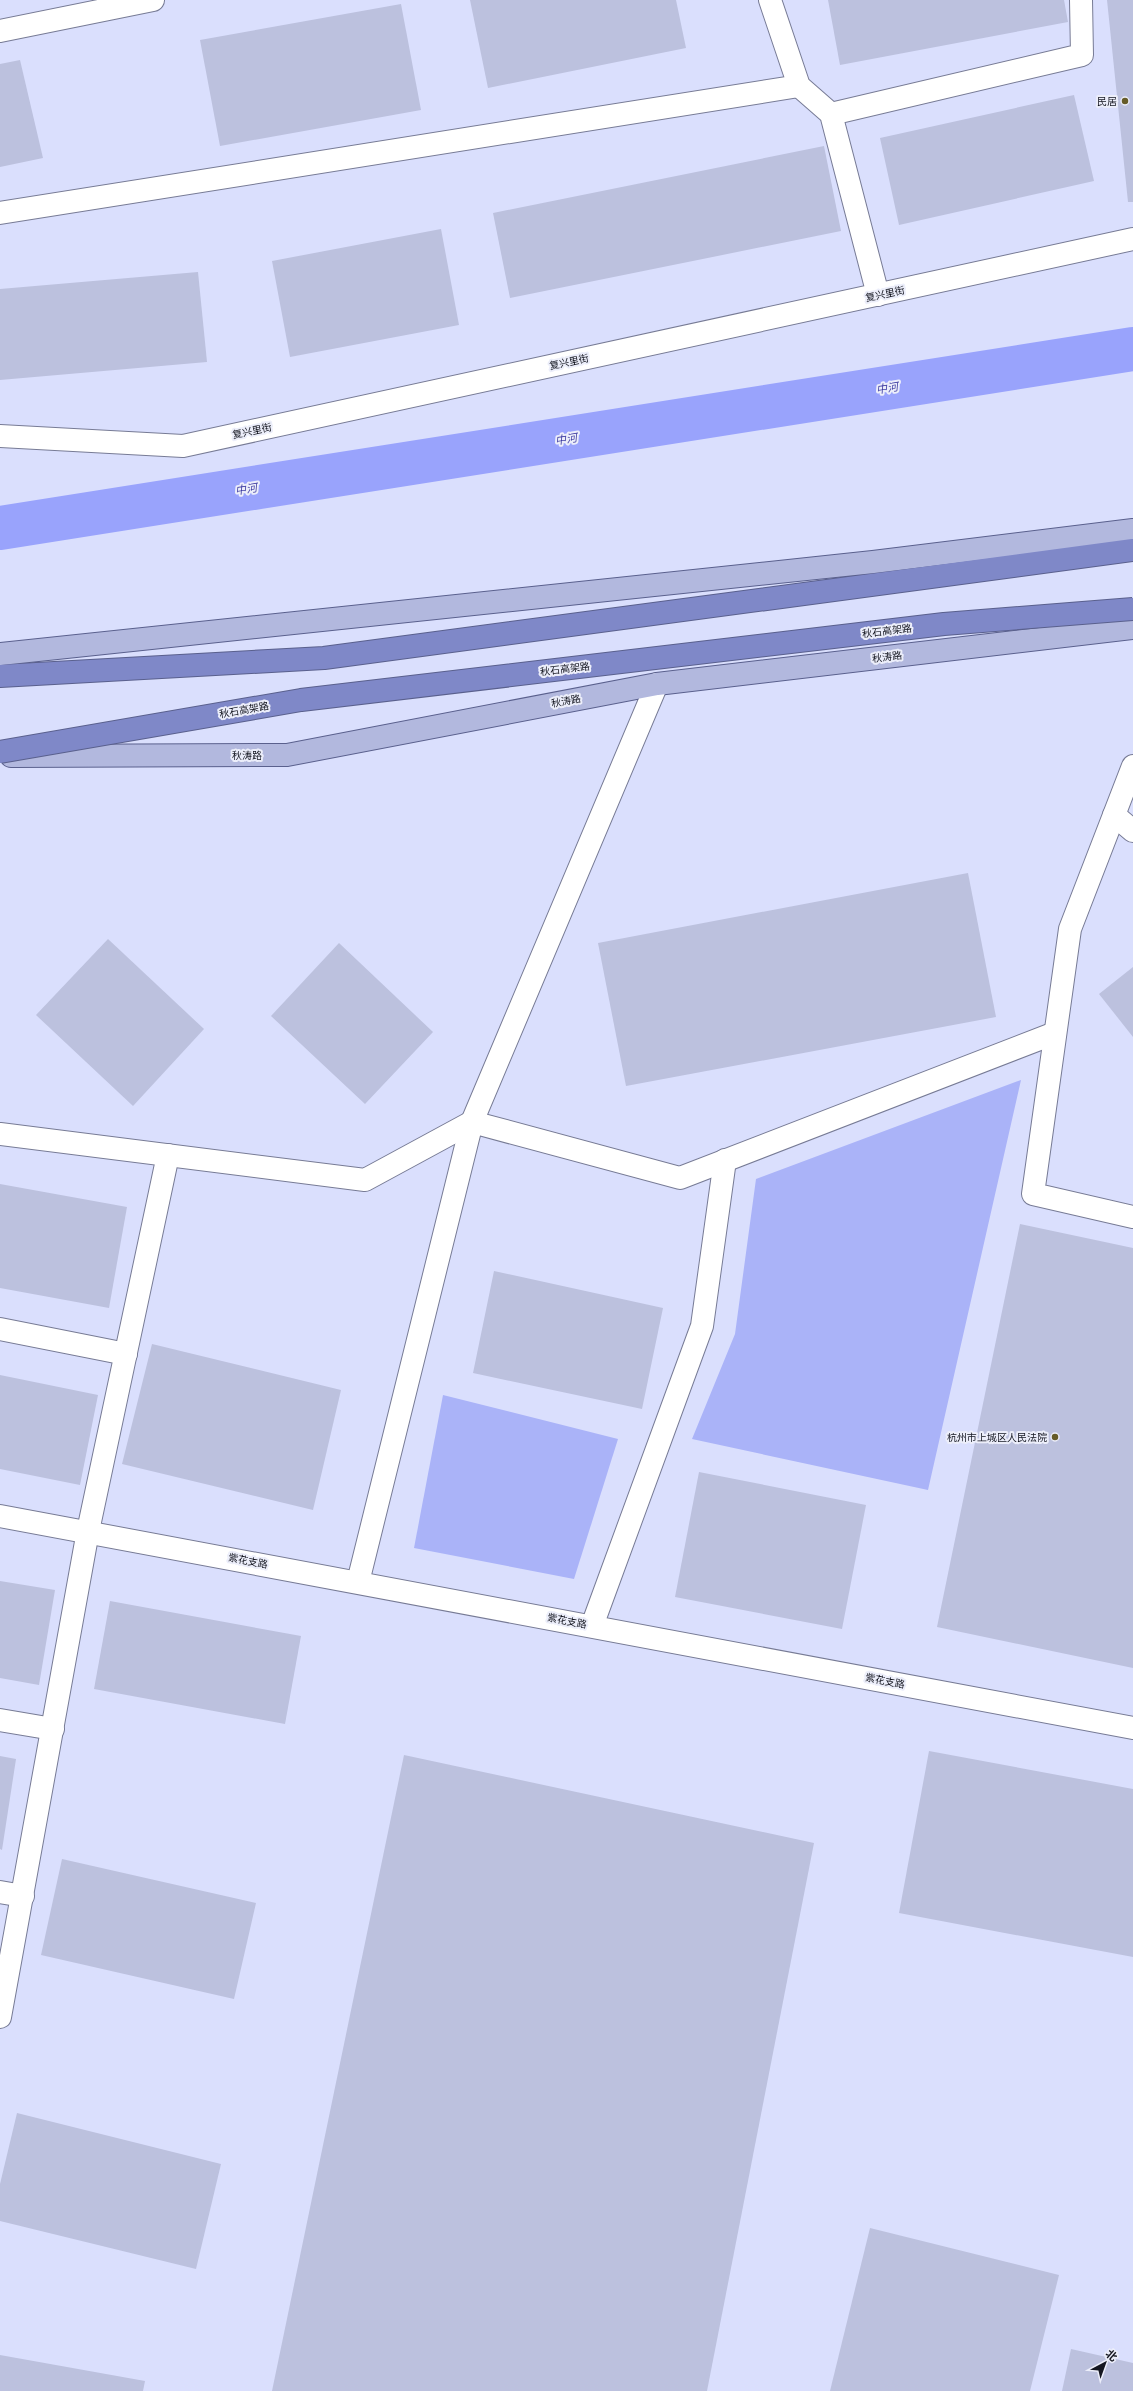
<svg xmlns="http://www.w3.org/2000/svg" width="1133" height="2391" viewBox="0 0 1133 2391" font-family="Poppins,'Noto Sans SC',sans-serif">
<rect width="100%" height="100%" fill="#dadffd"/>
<!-- green -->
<g fill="#aab3f8">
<polygon points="1021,1080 928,1490 692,1439 735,1334 756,1179"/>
<polygon points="443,1395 618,1439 574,1579 414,1548"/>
</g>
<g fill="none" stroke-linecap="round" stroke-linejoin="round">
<!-- canal -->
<polyline stroke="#99a3fc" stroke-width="44" points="0,528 1133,349"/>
</g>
<!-- building -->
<g fill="#bcc1de">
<polygon points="470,0 676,0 686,48 488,88"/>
<polygon points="828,0 1064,0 1068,22 840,65"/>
<polygon points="1107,0 1133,0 1133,202 1128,202"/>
<polygon points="401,4 421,110 220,146 200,40"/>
<polygon points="20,60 43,158 0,167 0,64"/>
<polygon points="1074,95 1094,181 899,225 880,138"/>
<polygon points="824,146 841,231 510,298 493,213"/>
<polygon points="441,229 459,325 290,357 272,261"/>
<polygon points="198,272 207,362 0,380 0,289"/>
<polygon points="968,873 996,1017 626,1086 598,943"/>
<polygon points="108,939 204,1029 133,1106 36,1015"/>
<polygon points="339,943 433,1032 365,1104 271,1016"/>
<polygon points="1133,967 1133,1037 1099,994"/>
<polygon points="0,1184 127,1207 109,1308 0,1288"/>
<polygon points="1020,1224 1133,1248 1133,1668 937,1627"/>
<polygon points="494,1271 663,1308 642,1409 473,1373"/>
<polygon points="152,1344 341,1390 313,1510 122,1464"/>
<polygon points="0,1375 98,1395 80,1485 0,1469"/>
<polygon points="699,1472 866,1505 842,1629 675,1597"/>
<polygon points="0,1581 55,1590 39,1685 0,1678"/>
<polygon points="110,1601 301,1636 285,1724 94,1689"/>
<polygon points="929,1751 1133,1789 1133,1957 899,1913"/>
<polygon points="404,1755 814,1843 707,2391 272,2391"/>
<polygon points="0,1756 16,1759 2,1850 0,1849"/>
<polygon points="62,1859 256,1903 234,1999 41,1955"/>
<polygon points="17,2113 221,2164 196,2269 0,2221 0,2184"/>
<polygon points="870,2228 1059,2275 1030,2391 830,2391"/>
<polygon points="1071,2349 1133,2363 1133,2391 1062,2391"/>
<polygon points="0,2355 145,2381 143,2391 0,2391"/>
</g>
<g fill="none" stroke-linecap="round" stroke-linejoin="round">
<defs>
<g id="minor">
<polyline points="770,0 799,86 831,114 878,295"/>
<polyline points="0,31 153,0"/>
<polyline points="831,114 1082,55 1081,0"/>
<polyline points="0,213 799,86"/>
<polyline points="0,436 183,446 1133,239"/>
<polyline points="1133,766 1070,929 1033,1194 1133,1217"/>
<polyline points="1114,815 1133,831"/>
<polyline points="0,1134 365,1180 472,1122 680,1178 1055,1033"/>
<polyline points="0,1329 126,1354"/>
<polyline points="0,1516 1133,1728"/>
<polyline points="358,1582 472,1122 657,684"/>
<polyline points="592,1626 702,1326 725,1160"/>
<polyline points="0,1720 53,1729"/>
<polyline points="0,1892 23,1896"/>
<polyline points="0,2017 88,1531 168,1155"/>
</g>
<g id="major">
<polyline points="0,654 873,562 1133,530"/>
<polyline points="11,756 287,755 657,684 1133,628"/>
</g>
<polyline id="highway" points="0,676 324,658 1133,550"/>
</defs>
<!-- minor casing -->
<use href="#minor" stroke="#777b95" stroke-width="24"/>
<!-- major casing -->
<use href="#major" stroke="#5a608d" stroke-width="24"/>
<!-- highway casing -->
<use href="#highway" stroke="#5a608d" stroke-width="24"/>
<!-- minor -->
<use href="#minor" stroke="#fff" stroke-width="22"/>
<!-- major -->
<use href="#major" stroke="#b2b8de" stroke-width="22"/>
<!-- highway -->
<use href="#highway" stroke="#7f88c8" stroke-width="22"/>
<defs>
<polyline id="highway-bridge" points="0,752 301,700 944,624 1133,609"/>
</defs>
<!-- highway-bridge casing -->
<use href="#highway-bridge" stroke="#5a608d" stroke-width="24" stroke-linecap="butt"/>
<!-- highway-bridge -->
<use href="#highway-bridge" stroke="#7f88c8" stroke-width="22"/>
</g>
<!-- markers -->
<g fill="#665c28" stroke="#eceefa" stroke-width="1.5">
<circle cx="1125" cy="101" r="4"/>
<circle cx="1055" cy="1437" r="4"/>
</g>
<g text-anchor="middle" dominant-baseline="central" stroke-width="4" stroke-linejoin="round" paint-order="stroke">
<!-- poi labels -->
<g font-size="10" fill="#141620" stroke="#eceefa" text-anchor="end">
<text x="1117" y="101">民居</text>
<text x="1047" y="1437">杭州市上城区人民法院</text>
</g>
<!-- street labels -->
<g font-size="10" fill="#141620" stroke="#eceefa">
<text transform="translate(885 294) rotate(-12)">复兴里街</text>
<text transform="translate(569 362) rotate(-12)">复兴里街</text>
<text transform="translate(252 431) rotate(-12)">复兴里街</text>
<text transform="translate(887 631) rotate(-7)">秋石高架路</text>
<text transform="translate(887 657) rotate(-7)">秋涛路</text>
<text transform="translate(565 669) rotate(-7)">秋石高架路</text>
<text transform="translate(566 701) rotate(-11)">秋涛路</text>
<text transform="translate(244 710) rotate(-10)">秋石高架路</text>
<text x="247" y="755">秋涛路</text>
<text transform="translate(248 1561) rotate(11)">紫花支路</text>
<text transform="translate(567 1621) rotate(11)">紫花支路</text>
<text transform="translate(885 1681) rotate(11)">紫花支路</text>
</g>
<!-- water labels -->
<g font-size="11" font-style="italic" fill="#3f3da2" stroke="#eceefa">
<text transform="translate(887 388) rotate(-9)">中河</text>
<text transform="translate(566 439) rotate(-9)">中河</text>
<text transform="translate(246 489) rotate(-9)">中河</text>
</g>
</g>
<!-- north arrow -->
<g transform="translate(1105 2363) rotate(41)" stroke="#eceefa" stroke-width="3" paint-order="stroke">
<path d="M0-3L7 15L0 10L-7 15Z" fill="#141620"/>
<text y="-6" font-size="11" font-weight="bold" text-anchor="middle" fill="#141620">北</text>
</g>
</svg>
